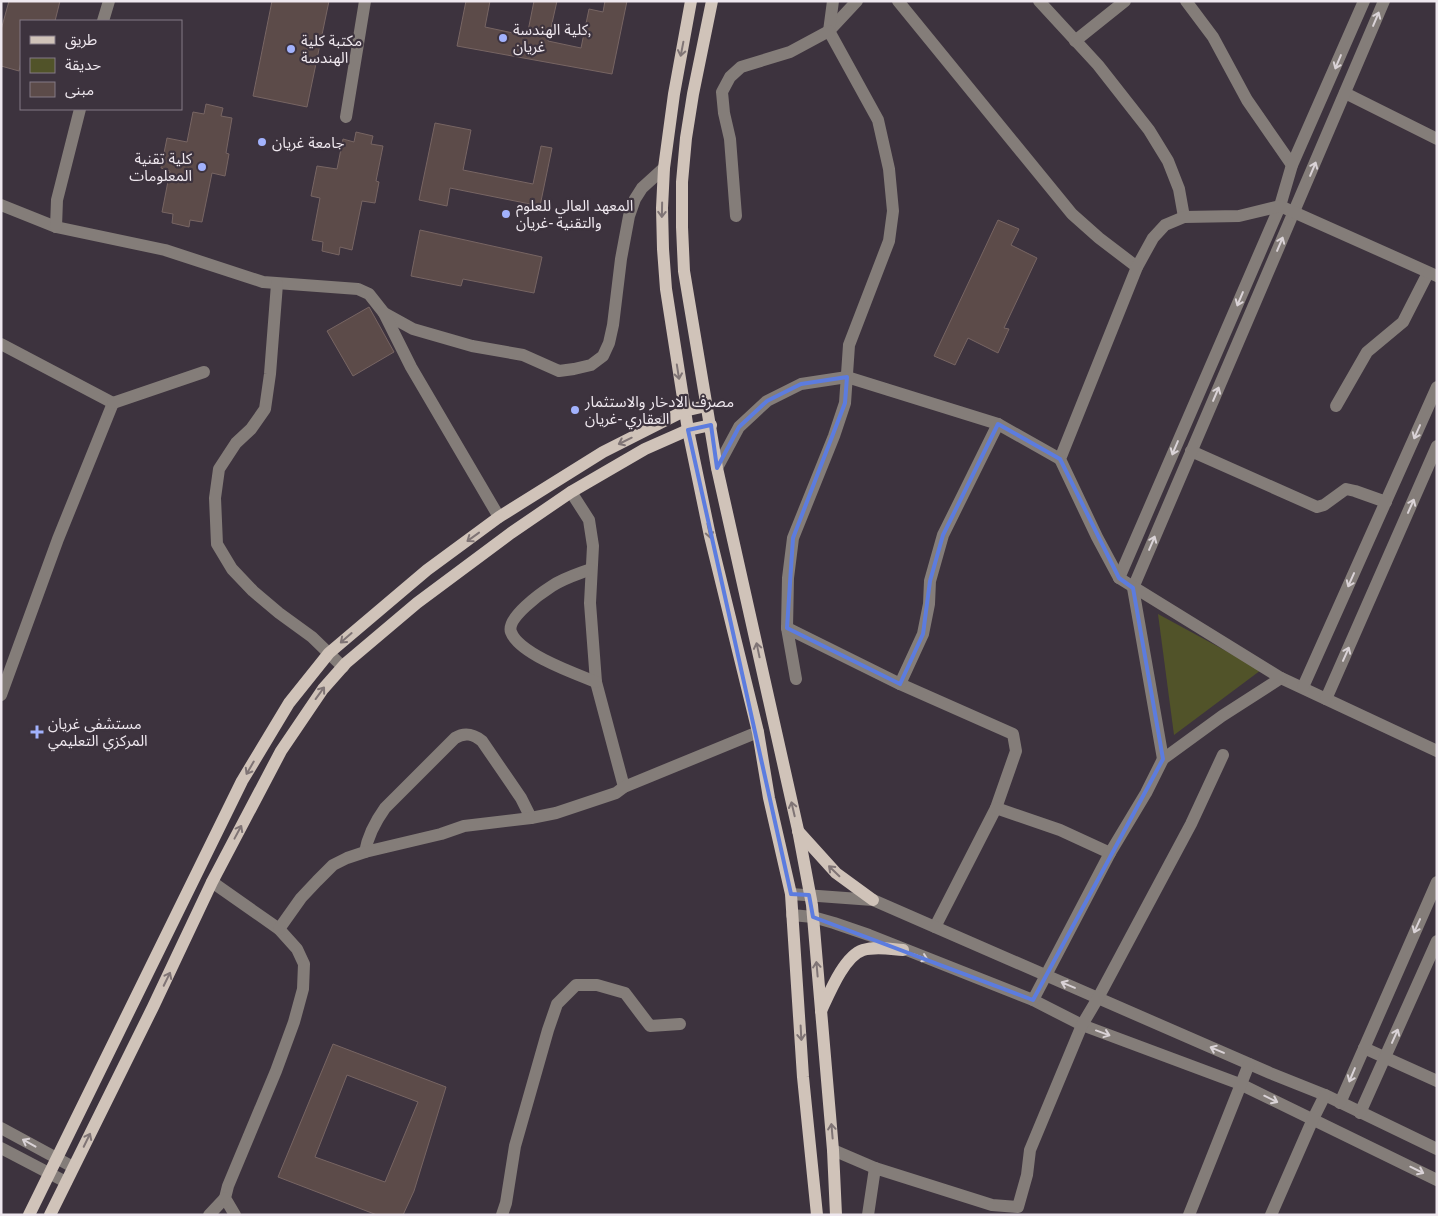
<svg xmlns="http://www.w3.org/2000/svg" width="1438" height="1216" viewBox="0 0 1438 1216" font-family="'PT Sans','Noto Sans Arabic',sans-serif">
<rect width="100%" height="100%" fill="#3d333e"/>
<!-- green -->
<polygon fill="#515329" points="1158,614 1261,670 1174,735"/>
<!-- building -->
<g fill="#5c4b49" stroke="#776563" fill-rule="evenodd">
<polygon points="9,1 60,1 55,21 21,21 21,62 19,71 1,66 1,30"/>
<polygon points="272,1 329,1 307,107 253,96"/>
<polygon points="466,1 490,1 485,27 527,36 534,1 557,1 548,41 581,48 589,9 603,12 605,1 627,1 612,74 457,46"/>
<polygon points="206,104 223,108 221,116 232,118 226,153 229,154 225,176 212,173 202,222 190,220 189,227 172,223 173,214 162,212 170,171 161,168 167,138 187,142 193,112 204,114"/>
<polygon points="435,123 471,130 463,170 533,184 541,146 552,148 540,206 450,188 447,206 419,200"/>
<polygon points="356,132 373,136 371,144 383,146 376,181 379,182 375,203 362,201 352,250 340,247 339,255 322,251 323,242 312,240 320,198 311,196 317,166 337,169 343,139 354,142"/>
<polygon points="998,220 1019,229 1011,245 1037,258 1004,328 1009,329 998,353 968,338 955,365 934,356"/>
<polygon points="420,230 542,257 534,293 463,279 461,286 411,276"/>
<polygon points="369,307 394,352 353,376 327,331"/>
<path d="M333,1044L446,1087L414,1191L403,1215H377L278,1177ZM347,1075L418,1102L385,1182L315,1157Z"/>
</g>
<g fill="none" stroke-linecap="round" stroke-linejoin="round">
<!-- minor -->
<g stroke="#847d79" stroke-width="12">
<polyline points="898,1 1072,214 1099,238 1137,267"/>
<polyline points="1039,1 1098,65 1149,130 1168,161 1179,189 1184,217"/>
<polyline points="1186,1 1213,37 1247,100 1292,165"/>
<polyline points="103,21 109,1"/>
<polyline points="829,31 857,1"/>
<polyline points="829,31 833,1"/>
<polyline points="1075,41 1125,1"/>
<polyline points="1345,93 1437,139"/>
<polyline points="346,117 365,1"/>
<polyline points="1,205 56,227 165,250 263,282 358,289 369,294 384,313 413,329 472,346 523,355 559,371 574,369 591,365 603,356 609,343 613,325 621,259 629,216 635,199 642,188 664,168"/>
<polyline points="736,216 730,139 724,113 722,92 730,77 741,67 790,52 829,31 878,120 889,169 893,211 889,241 849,345 845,403 834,436 793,538 788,578 787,628 796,679"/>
<polyline points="56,227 57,200 80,109"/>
<polyline points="277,284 270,374 265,409 251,429 236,443 219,469 215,498 217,544 232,569 253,591 279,613 312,637 343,667"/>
<polyline points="384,313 411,367 499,517"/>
<polyline points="1,344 113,403 58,539 1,695"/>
<polyline points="113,403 204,372"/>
<polyline points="1336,406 1367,352 1403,322 1428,273"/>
<polyline points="1191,451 1317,507 1324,505 1346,489 1355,491 1386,502"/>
<polyline points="717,468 739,427 767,401 801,384 847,377 998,424 1060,459"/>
<polyline points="571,492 589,520 593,546 590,603 596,682 624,787"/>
<path d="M591,569C578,574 564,578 552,586C541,593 506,618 511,632C519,654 576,674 596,682"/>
<polyline points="1119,578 1280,206 1292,165 1364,1"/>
<polyline points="787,628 900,684 1013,734 1016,751 996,808 935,927"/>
<polyline points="1281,678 1437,751"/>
<polyline points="900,684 923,634 929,604 930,581 943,535 998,424"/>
<polyline points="1303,687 1437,387"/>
<polyline points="1326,699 1437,446"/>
<polyline points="1163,759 1133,588 1384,1"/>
<polyline points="996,808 1060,830 1110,853"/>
<path d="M365,852C368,835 375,822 385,808L455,738C465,732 473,734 482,741L521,798L531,818"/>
<polyline points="212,882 279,929 297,949 304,964 303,989 294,1022 276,1071 228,1186 225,1198 235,1215"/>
<polyline points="791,894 873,900 1270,1073 1325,1095 1437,1149"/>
<polyline points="792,915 813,917 834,923 869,935 1033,1000 1082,1025 1240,1084 1437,1180"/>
<polyline points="279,929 301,898 317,881 333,865 347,858 365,852 441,834 464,826 531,818 556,813 616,793 624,787 758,732"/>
<polyline points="1033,1000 1110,853 1146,793 1163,759 1222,716 1281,678 1119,578 1097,537 1060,459 1137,267 1153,238 1165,225 1184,217 1239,216 1280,206 1437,276"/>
<polyline points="1364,1048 1437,1081"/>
<polyline points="1340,1103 1437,882"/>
<polyline points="1360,1113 1437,941"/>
<polyline points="1,1128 73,1167"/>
<polyline points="1,1148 66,1182"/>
<polyline points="833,1150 875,1168"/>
<polyline points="209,1215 225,1198"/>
<polyline points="502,1215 506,1203 515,1146 548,1030 557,1004 576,985 597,985 625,993 650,1026 680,1024"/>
<polyline points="868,1215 875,1168 992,1205 1018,1207 1027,1175 1030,1150 1082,1025 1098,998 1191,824 1223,755"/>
<polyline points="1189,1215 1249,1064"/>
<polyline points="1271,1215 1313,1119 1325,1095"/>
</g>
<!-- major -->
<g stroke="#d0c3b9" stroke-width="12">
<polyline points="691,1 674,94 664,168 662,208 663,249 666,289 688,430 710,536 758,732 769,798 791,894 803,1077 817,1215"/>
<polyline points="712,1 693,94 686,138 682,182 682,227 684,271 717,468 798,830 812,905 833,1150 836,1215"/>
<polyline points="798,831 836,873 873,900"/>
<path d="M821,1011C829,994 844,956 863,950C876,946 890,949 903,950"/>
<polyline points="29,1215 242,781 289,703 329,653 427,570 499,517 603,452 684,411 706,406"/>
<polyline points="50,1215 153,1007 212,882 281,751 323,689 346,663 417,603 511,533 571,492 645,449 688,430 711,425"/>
</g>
</g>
<!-- one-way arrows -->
<defs><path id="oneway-shaft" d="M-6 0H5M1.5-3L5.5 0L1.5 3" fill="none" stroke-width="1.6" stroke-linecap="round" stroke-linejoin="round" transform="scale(1.25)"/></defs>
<g stroke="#dad3d7">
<use href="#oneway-shaft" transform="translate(1376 19) rotate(-67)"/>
<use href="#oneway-shaft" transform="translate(1338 62) rotate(113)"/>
<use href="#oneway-shaft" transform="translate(1313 169) rotate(-67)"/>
<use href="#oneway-shaft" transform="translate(1280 244) rotate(-67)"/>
<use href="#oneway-shaft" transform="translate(1240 299) rotate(113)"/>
<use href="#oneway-shaft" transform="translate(1216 394) rotate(-67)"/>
<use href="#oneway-shaft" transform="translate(1417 432) rotate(114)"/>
<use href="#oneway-shaft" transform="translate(1175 448) rotate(113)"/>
<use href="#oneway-shaft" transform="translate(1411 506) rotate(-66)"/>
<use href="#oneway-shaft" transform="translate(1152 543) rotate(-67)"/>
<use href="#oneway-shaft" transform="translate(1351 580) rotate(114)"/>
<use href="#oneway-shaft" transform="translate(1346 654) rotate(-66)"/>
<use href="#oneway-shaft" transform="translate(1417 926) rotate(114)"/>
<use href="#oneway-shaft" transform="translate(921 957) rotate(21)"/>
<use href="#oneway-shaft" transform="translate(1068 985) rotate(-157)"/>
<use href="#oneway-shaft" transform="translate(1103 1033) rotate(20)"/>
<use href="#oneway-shaft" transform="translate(1395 1036) rotate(-66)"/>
<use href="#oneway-shaft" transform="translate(1217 1050) rotate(-157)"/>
<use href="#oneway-shaft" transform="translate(1352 1075) rotate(113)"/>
<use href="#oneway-shaft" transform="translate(1271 1099) rotate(26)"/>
<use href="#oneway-shaft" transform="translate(29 1143) rotate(-151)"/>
<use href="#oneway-shaft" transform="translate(1417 1170) rotate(26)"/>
</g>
<g stroke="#7f7475">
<use href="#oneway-shaft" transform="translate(682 49) rotate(101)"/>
<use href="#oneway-shaft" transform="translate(662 210) rotate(91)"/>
<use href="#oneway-shaft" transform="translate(678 372) rotate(81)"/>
<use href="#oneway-shaft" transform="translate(625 441) rotate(154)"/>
<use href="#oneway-shaft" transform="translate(709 531) rotate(78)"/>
<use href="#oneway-shaft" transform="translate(473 537) rotate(144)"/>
<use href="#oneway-shaft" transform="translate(346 638) rotate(139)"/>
<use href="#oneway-shaft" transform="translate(758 650) rotate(-102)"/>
<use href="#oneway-shaft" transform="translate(320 693) rotate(-54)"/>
<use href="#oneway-shaft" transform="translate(250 768) rotate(120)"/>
<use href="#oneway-shaft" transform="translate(793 809) rotate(-103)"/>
<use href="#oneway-shaft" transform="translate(238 832) rotate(-62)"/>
<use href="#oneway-shaft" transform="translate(834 871) rotate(-136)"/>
<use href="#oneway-shaft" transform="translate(817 969) rotate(-95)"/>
<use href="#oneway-shaft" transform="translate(167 979) rotate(-64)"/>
<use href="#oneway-shaft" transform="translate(801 1033) rotate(87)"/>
<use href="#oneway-shaft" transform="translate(832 1131) rotate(-95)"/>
<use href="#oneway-shaft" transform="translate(87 1140) rotate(-64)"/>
</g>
<!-- marked area -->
<path fill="none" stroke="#5c7cdf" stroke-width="4" stroke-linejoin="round" d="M847,377L845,403L793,538L787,628L900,684L923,634L930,581L943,535L998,424L1060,459L1119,578L1133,588L1163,759L1033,1000L813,917L809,895L791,894L688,430L711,425L717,468L739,427L767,401L801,384Z"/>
<!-- markers -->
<g fill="#a2b2fd" stroke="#3d333e" stroke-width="2">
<circle cx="503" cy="38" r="5"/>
<circle cx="291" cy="49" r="5"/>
<circle cx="262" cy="142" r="5"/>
<circle cx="202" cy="167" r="5"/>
<circle cx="506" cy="214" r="5"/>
<circle cx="575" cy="410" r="5"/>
<path d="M34.5 724.5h5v5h5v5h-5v5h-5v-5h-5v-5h5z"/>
</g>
<g text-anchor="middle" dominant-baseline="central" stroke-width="4.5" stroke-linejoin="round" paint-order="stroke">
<!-- poi labels -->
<g font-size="15" fill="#efe8ef" stroke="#3d333e" text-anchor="start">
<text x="513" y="29">كلية الهندسة,<tspan x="513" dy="17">غريان</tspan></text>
<text x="301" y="40">مكتبة كلية<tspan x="301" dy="17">الهندسة</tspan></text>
<text x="272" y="142">جامعة غريان</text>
<text x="192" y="158" text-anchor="end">كلية تقنية<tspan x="192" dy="17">المعلومات</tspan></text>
<text x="516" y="205">المعهد العالي للعلوم<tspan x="516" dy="17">والتقنية -غريان</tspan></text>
<text x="585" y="401">مصرف الادخار والاستثمار<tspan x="585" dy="17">العقاري -غريان</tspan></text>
<text x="48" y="723">مستشفى غريان<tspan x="48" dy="17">المركزي التعليمي</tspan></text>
</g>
</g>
<!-- border -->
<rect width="1438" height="1216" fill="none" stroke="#efe8ef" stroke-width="5"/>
<!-- legend -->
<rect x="20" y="20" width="162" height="90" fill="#3d333e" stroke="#847b85"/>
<rect x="30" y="36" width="25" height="8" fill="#d0c3b9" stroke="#847b85"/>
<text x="65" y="45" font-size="15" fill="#efe8ef">طريق</text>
<rect x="30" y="58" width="25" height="15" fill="#515329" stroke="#847b85"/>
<text x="65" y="70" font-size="15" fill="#efe8ef">حديقة</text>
<rect x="30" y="82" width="25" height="15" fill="#5c4b49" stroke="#847b85"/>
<text x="65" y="95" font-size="15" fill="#efe8ef">مبنى</text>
</svg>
